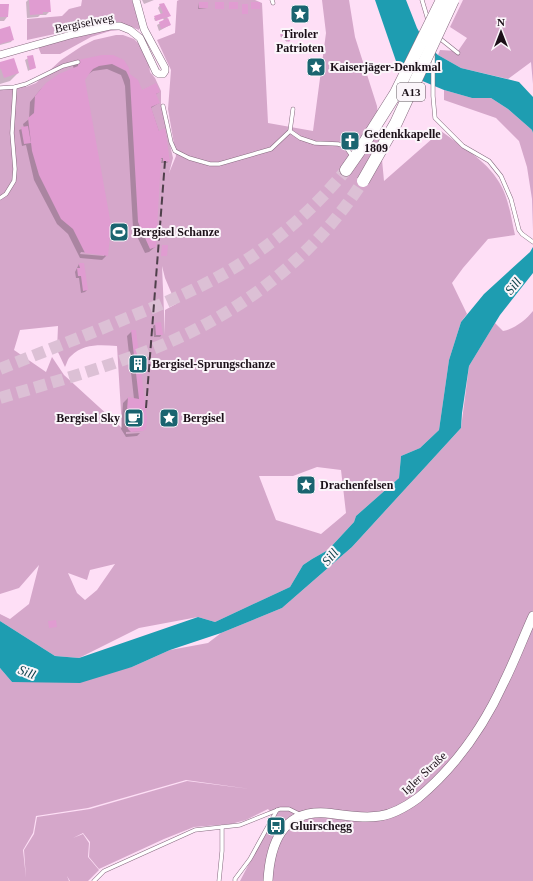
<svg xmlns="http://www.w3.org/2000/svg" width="533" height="881" viewBox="0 0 533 881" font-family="'Times New Roman',serif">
<rect width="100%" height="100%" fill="#fedff6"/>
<!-- green -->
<g fill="#d5a7ca" fill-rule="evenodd">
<polygon points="82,0 132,0 140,27 139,30 129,26 118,23 75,32 73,30 27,40 27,19 62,16 69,9 81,6"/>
<path d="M179,0H255L262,3L268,123L313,131L326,33L322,0H349L355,37L377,106L384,181L441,131C461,146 486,160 499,182C509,198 511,218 515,235L488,239L463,268L452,283L467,314L461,322L449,360L439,430L420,448L401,456L399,478L356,516L354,522L328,550L312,559L303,565L290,587L215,622L198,617L139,628L79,658L55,656L0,621V614L10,619L29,604L39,565L19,588L0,594V88L26,84V87L36,83L61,60L82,46L94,40L116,35H123L134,39L139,44L149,64L150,72L155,78L161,91V104L173,158L169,173L176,156L168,109L171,70L157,40L175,33L177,1ZM162,266L165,278L176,304L165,310V335ZM58,326L57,350L65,367C67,363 68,358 71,356C84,343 101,345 117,346L122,428L64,375L52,357L46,372L14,350L20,330ZM317,467L341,470L346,513L321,534L276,520L259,476H293ZM115,564L97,590L85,600L77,593L68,573L87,580L90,570Z"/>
<polygon points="463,0 533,0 533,84 531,62 508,79 461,68 438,55 440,50 458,51 467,38 450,27"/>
<polygon points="123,27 120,30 110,31 91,37 60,54 41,54 37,44"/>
<polygon points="444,90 472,98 491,98 508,109 532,130 533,133 533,230 532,199 527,167 519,141 496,118 444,100"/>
<path d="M533,311V881H240L274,816L268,809L246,820L231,824L194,827L164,839L99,869L89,857L90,842L83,833L73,838L83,834L89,843L88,857L99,870L88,881H70L67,876L69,881H0V668L12,682L132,667L170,650L208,643L221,633L282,608L352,547L461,428L469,366L495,323L503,331C514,329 526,320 533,311ZM186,780L250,789L187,781L90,809L37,817L34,834L24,850L26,878L23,850L33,833L36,816L88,808Z"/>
</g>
<!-- water -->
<g fill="#1e9db1">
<polygon points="375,0 406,0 417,28 426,44 438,55 461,68 519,82 533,97 533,133 532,130 508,109 491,98 472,98 444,90 408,75 397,64"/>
<polygon points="533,247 533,273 500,315 469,366 462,413 461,428 352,547 282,608 221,633 170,650 132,667 80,683 12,682 0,668 0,621 55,656 79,658 198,617 215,622 290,587 303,565 312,559 328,550 354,522 356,516 399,478 401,456 420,448 439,430 449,360 461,322 484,294 530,252"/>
</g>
<!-- shadow -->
<g fill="#0003" fill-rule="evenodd">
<polygon points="28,0 49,0 50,11 46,15 40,15 38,17 27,18 26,2"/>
<polygon points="142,0 154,0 144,4"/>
<polygon points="199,3 207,8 198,9"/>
<polygon points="0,5 8,5 7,17 4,21 0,21"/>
<polygon points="160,5 170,15 167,18 170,25 159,31 157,25 164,21 163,18 155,21 154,18 161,15 158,8"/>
<polygon points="0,30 13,39 11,42 0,45"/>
<polygon points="283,33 290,39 287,42 280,36"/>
<polygon points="32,56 35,67 28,71 25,60"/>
<path d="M119,58L129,75L142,92H159L155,95L159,103L151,108L169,161L167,163H161L162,159L160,158L155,247L149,252L145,253L133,228L125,86L123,80L121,75L107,69L93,71L87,75L84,80L107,255L102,260L80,258L68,234L57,224L34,180L26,145L22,146L19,130L24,128L23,124L29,119L30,102L41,89L74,69L73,66L78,61ZM81,252L104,254V256L80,254Z"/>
<polygon points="0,64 18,73 10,81 0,84"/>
<polygon points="79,264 87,290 85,292 81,293 79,278 76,278 75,272"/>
<polygon points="156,324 162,334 160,337 154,337 153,326"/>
<polygon points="132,331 145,428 142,431 126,432 126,434 140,433 137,436 126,437 121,429 123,403 128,398 134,399 127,336"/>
</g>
<!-- building -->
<g fill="#e09cd1">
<polygon points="29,0 50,0 51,12 43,12 43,14 30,15"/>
<rect x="199" y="2" width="9" height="6"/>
<rect x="215" y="2" width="9" height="7"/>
<rect x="229" y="2" width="9" height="7"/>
<rect x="251" y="2" width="9" height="7"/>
<polygon points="164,3 171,16 156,21 154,16 163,13 159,4"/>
<polygon points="0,4 9,4 8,17 0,17"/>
<rect x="242" y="4" width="6" height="10"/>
<polygon points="168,18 171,25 161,29 159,22"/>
<polygon points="10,26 14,40 0,44 0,29"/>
<polygon points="283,31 291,39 289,42 280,35"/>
<polygon points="33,55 36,68 30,70 27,56"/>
<polygon points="102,55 113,55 124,60 129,68 130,74 138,80 142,90 156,83 160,92 156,94 160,103 151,107 159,131 165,128 170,162 163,161 163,158 161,158 156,247 150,249 138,222 130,80 128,75 126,71 112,64 99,66 93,69 89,74 85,80 111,225 108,256 85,253 73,229 61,219 39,175 32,151 28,118 34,113 35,96 46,83 59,74 78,66 78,60"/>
<polygon points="14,58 19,73 4,78 1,69 0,69 0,62"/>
<polygon points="28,126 31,143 24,144 21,127"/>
<polygon points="162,245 168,245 167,256 161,256"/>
<polygon points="79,263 84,263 88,290 83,291 81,276 78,276 77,268 80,268"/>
<polygon points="161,322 163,335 156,335 155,323"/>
<polygon points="131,330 136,330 147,419 146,428 143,431 131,432 128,429 126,423 128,397 139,399"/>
<polygon points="56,620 57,627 49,628 48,621"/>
</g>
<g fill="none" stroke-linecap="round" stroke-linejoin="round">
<!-- motorway-tunnel -->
<g stroke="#dcc0d5" stroke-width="12" stroke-dasharray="12 6" stroke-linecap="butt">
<path d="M0,369C42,352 85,336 127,318C163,304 198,289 232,269C275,243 314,209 346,170"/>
<path d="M0,398C56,381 113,366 167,343C246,309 316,254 363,181"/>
</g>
<defs>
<g id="service">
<polyline points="272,0 273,3"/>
<polyline points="422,0 428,20"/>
<polyline points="438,37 458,53"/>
<polyline points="433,54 433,96 435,118 463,146 489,161 501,176 511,199 519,230 522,234 533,242"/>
<polyline points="0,88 15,87 26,84 63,66 78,62"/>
<polyline points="163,106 171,142 175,151 189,158 210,164 219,164 271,149 290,131"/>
<polyline points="293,109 290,131 300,138 315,143 338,144 345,146 352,156"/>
<polyline points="0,198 6,194 14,181 15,169 12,133 15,87"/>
<polyline points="94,881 104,871 195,830 240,825 280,809 289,809 301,815"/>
<polyline points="219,881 222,851 222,827"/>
<polyline points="235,881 235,879 250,859 277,810"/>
</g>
<polyline id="minor" points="0,55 74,34 110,26 120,26 130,30 140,38 156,72 159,74 163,74 165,71 165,68 144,29 136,0"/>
<path id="secondary" d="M268,881C270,844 282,810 326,813C344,815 362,819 380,816C394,814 407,806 418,798C455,767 484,726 504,682C515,660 523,638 533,616"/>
<polyline id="motorway" points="346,170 360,150"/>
</defs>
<!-- service casing -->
<use href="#service" stroke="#856a7e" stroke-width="4.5"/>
<!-- minor casing -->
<use href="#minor" stroke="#856a7e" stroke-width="8"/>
<!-- secondary casing -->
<use href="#secondary" stroke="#856a7e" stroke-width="10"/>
<!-- motorway casing -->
<use href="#motorway" stroke="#856a7e" stroke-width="13"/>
<!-- service -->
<use href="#service" stroke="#fff" stroke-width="3.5"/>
<!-- minor -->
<use href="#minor" stroke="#fff" stroke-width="7"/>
<!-- secondary -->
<use href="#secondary" stroke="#fff" stroke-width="9"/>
<!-- motorway -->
<use href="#motorway" stroke="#fff" stroke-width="12"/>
<!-- rail -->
<polyline stroke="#4f404b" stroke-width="2" stroke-dasharray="8 4" stroke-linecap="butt" points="146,408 165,161"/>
<defs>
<g id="motorway-bridge">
<polyline points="360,150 396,93 442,0"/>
<polyline points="363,181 396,123 453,0"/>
</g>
</defs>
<!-- motorway-bridge casing -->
<use href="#motorway-bridge" stroke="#856a7e" stroke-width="13" stroke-linecap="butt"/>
<!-- motorway-bridge -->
<use href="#motorway-bridge" stroke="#fff" stroke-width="12"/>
</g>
<!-- icons -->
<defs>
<symbol id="sight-square" viewBox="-11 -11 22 22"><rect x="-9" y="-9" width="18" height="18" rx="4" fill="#1a6470" stroke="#fbf5fa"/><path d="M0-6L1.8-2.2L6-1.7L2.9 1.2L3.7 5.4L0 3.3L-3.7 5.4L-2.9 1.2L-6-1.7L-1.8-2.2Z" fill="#fff"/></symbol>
<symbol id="church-square" viewBox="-11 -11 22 22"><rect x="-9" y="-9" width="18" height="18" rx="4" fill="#1a6470" stroke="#fbf5fa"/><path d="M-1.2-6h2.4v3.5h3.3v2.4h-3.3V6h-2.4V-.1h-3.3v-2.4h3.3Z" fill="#fff"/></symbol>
<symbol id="stadium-square" viewBox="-11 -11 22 22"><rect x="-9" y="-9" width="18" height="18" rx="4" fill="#1a6470" stroke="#fbf5fa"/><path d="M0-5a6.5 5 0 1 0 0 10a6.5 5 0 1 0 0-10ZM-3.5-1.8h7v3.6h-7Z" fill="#fff"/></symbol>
<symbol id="building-square" viewBox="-11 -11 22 22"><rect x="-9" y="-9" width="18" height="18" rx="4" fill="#1a6470" stroke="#fbf5fa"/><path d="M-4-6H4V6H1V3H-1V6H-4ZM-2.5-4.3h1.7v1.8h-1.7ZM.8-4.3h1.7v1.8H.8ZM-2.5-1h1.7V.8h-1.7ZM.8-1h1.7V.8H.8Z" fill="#fff"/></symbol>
<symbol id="cafe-square" viewBox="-11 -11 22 22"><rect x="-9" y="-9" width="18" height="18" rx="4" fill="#1a6470" stroke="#fbf5fa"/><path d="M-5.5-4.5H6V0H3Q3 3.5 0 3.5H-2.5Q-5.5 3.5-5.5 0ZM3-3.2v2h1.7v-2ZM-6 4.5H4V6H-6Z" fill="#fff"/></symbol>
<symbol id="bus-square" viewBox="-11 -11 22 22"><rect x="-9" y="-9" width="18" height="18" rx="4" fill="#1a6470" stroke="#fbf5fa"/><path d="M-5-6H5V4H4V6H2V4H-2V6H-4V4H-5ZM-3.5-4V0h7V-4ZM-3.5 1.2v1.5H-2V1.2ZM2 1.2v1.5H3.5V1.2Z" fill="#fff"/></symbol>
</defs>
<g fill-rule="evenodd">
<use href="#sight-square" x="289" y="3" width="22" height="22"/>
<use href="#sight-square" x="305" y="56" width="22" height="22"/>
<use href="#church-square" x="339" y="130" width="22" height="22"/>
<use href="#stadium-square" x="108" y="221" width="22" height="22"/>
<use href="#building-square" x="127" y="353" width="22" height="22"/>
<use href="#cafe-square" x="123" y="407" width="22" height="22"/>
<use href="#sight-square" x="158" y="407" width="22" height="22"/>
<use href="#sight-square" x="295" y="474" width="22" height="22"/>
<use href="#bus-square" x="265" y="815" width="22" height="22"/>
</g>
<g text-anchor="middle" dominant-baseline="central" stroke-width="4" stroke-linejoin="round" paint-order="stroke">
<!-- shield labels -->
<rect fill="#fbf5fa" stroke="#5e555c" stroke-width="1" x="397" y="83" width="28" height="18" rx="3"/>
<g font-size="11" font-weight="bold" fill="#1b1018">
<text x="411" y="92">A13</text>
</g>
<!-- street labels -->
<g font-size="12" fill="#1b1018" stroke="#fbf5fa">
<text transform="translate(84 23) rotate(-11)">Bergiselweg</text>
<text transform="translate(424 773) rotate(-43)">Igler Straße</text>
</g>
<!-- poi labels -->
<g font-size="12" font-weight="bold" fill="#1b1018" stroke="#fbf5fa" text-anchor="start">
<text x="300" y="34" text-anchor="middle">Tiroler<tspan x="300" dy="14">Patrioten</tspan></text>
<text x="330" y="67">Kaiserjäger-Denkmal</text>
<text x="364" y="134">Gedenkkapelle<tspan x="364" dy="14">1809</tspan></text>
<text x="133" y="232">Bergisel Schanze</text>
<text x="152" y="364">Bergisel-Sprungschanze</text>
<text x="120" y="418" text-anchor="end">Bergisel Sky</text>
<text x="183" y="418">Bergisel</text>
<text x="320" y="485">Drachenfelsen</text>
<text x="290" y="826">Gluirschegg</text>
</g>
<!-- water labels -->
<g font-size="13" font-style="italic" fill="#0f434c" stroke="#fbf5fa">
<text transform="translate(513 286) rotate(-51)">Sill</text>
<text transform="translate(330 557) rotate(-50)">Sill</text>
<text transform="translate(27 672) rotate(22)">Sill</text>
</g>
</g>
<!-- north arrow -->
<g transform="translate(501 32)" stroke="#fbf5fa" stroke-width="3" paint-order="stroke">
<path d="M0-3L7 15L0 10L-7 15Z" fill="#1b1018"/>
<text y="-6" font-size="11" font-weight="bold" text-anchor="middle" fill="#1b1018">N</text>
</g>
</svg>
